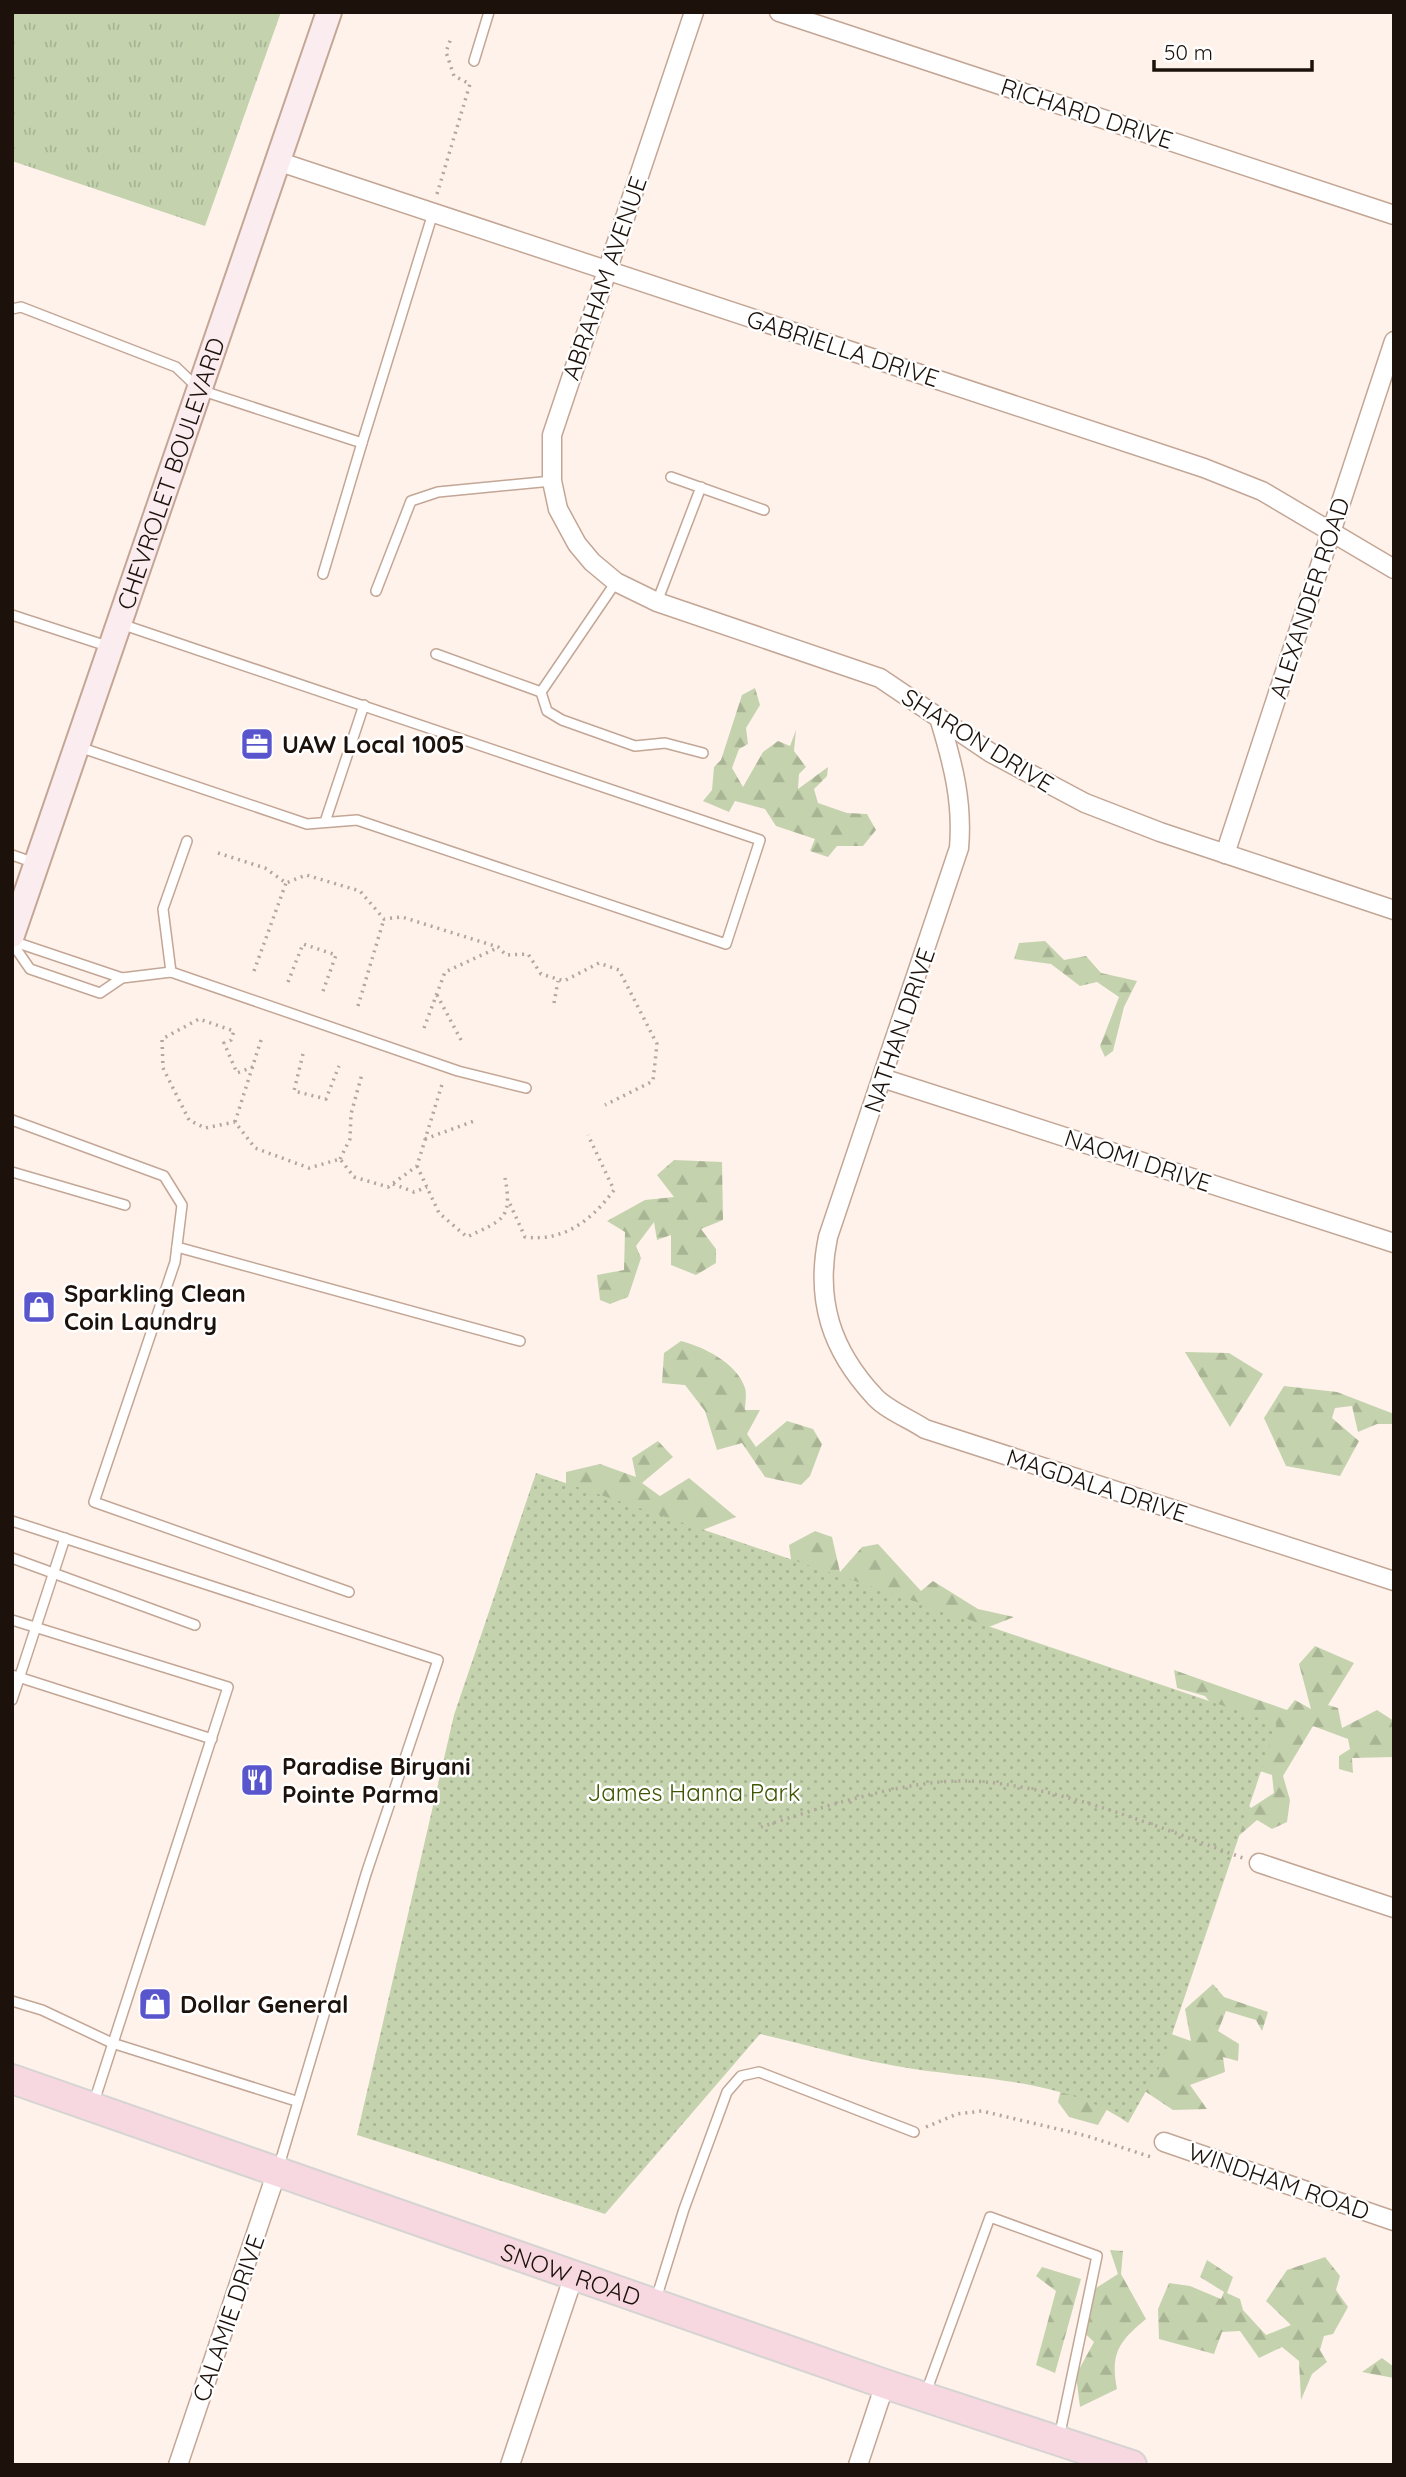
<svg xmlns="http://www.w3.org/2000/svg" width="1406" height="2477" viewBox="0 0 1406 2477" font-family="Quicksand,sans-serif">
<defs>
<pattern id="grass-tufts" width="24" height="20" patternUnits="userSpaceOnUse" patternTransform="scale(1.75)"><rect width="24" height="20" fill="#c4d3ae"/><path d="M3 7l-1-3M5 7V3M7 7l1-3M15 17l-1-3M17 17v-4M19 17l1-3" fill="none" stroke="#a8b494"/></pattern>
<pattern id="forest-firs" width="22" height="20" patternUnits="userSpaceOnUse" patternTransform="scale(1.75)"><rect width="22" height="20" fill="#c4d3ae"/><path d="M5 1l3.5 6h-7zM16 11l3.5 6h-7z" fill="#a8b494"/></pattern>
<pattern id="park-dots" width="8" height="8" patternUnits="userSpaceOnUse" patternTransform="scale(1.75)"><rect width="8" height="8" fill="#c4d3ae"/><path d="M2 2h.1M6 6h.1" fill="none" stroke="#a8b494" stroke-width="1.8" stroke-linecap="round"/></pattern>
</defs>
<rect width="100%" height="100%" fill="#fff2eb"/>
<!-- grass -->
<polygon fill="url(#grass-tufts)" points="12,12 281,12 205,226 12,161"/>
<!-- forest -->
<g fill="url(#forest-firs)">
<polygon points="755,688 760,705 746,728 748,744 739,749 732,768 743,787 763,752 778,741 790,746 796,730 794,751 806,767 799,774 798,789 828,767 827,776 814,789 818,803 847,813 867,814 876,830 863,846 837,846 828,857 810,851 815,839 776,826 765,809 735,801 729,812 703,801 712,790 714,767 721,760 742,695"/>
<polygon points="1045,941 1064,960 1086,956 1101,973 1137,981 1124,1007 1113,1051 1105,1057 1100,1046 1119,997 1097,982 1080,986 1051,964 1014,959 1019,943"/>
<polygon points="674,1160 722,1162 723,1220 701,1229 716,1249 716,1263 696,1275 671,1265 671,1235 657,1240 654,1222 636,1246 641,1258 628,1297 610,1304 600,1300 597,1275 624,1270 625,1232 607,1221 645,1200 674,1197 657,1175"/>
<path d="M681,1341C704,1347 737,1363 745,1388C747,1394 745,1404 745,1410H760L747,1434L756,1447L787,1421L813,1429L822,1444L810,1476L801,1485L765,1477L742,1443L717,1450L705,1411L685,1385L662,1383L664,1353Z"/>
<polygon points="1185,1352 1229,1353 1263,1374 1230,1427"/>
<polygon points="1284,1386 1337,1392 1394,1414 1394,1424 1377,1424 1358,1432 1352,1406 1335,1408 1332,1418 1359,1441 1340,1476 1286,1466 1264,1418"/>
<polygon points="658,1441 673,1457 642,1483 660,1496 689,1478 736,1517 664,1545 566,1491 566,1472 600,1464 636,1477 632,1458"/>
<polygon points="815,1531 832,1537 840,1572 862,1547 878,1544 921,1591 933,1581 978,1609 1014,1617 956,1640 801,1633 789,1545"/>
<polygon points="1315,1646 1354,1663 1328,1705 1338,1708 1342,1728 1377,1710 1394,1721 1394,1757 1352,1758 1353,1773 1339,1769 1339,1756 1350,1749 1348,1739 1313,1726 1283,1776 1290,1800 1287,1822 1272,1829 1257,1820 1219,1853 1232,1784 1251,1808 1274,1793 1272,1775 1242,1765 1217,1711 1205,1696 1177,1688 1174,1670 1287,1710 1295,1700 1311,1709 1299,1664"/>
<polygon points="982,1967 1191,2041 1185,2009 1213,1984 1224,1997 1268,2012 1262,2031 1256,2020 1226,2011 1218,2031 1239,2044 1238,2061 1223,2057 1225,2072 1190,2085 1207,2109 1173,2110 1125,2078 1098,2125 1069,2117 1058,2102 1069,2055"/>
<path d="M1110,2250L1123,2251L1121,2274L1146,2319C1119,2341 1110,2354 1117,2389L1080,2407L1076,2375L1094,2342L1077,2326L1096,2288L1118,2274Z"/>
<polygon points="1325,2257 1340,2276 1336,2290 1348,2307 1333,2334 1324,2336 1320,2350 1327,2362 1312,2374 1301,2400 1299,2361 1282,2347 1259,2358 1240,2331 1222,2332 1214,2354 1159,2339 1158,2309 1169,2283 1190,2286 1221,2299 1224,2292 1200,2277 1207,2260 1233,2277 1227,2293 1240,2299 1243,2310 1266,2335 1291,2325 1266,2301 1287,2270"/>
<polygon points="1042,2267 1081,2279 1055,2373 1036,2365 1056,2291 1036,2276"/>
<polygon points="1382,2358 1394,2367 1394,2378 1362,2372"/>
</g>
<!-- park -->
<path fill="url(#park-dots)" d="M536,1473L1277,1724L1163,2061L1128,2123C1063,2077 972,2080 896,2066C850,2058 805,2044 760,2034L605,2214L357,2135L454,1715Z"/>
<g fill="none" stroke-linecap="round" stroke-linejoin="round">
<defs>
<g id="service">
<polyline points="474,61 489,12"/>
<polyline points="12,309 21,307 176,367 200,390 362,443 433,213"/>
<polyline points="671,477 764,510"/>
<polyline points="323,574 362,443"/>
<polyline points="616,582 541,692 547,711 562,720 635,746 665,743 703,753"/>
<polyline points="376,591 411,501 438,492 552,481"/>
<polyline points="657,602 701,487"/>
<polyline points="12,615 110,647"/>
<polyline points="436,654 541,692"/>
<polyline points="79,747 307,824 357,820 726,944 760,840 121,624"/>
<polyline points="325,822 364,705"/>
<polyline points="12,855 35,863"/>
<polyline points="12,941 122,978"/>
<polyline points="12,943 30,969 100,993 122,978 171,972 458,1071 526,1088"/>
<polyline points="171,972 163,909 187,841"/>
<polyline points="12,1120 164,1176 182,1205 175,1262 94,1502 349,1592"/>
<polyline points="12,1172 125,1205"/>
<polyline points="177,1247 520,1341"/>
<polyline points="12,1521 438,1660 366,1874 278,2169"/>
<polyline points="12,1558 195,1625"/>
<polyline points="12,1620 228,1687 93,2105"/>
<polyline points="12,1675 212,1739"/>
<polyline points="12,1700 65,1538"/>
<polyline points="12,2001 42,2010 112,2043 296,2101"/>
<polyline points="656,2299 684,2209 727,2092 741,2076 759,2072 914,2132"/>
<polyline points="925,2395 990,2217 1097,2256 1059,2438"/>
</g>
<g id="minor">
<polyline points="694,12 552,435 552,481 558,509 577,544 592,562 616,582 657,602 880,678 991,753 1085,803 1160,832 1394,910"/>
<polyline points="779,12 1394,215"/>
<polyline points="277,161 1204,468 1262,491 1394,569"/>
<path d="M940,721C953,764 963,802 959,848L828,1237C815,1300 831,1350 875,1397C887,1410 910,1419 925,1429L1394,1581"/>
<polyline points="1225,854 1394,341"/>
<polyline points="882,1078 1394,1243"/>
<polyline points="1259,1863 1394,1908"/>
<polyline points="1164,2142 1394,2221"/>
<polyline points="178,2465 277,2171"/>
<polyline points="510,2465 574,2275"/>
<polyline points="858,2465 885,2384"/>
</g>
<g id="secondary">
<path id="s1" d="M12,935L329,12"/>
</g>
<g id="primary">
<path id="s2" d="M12,2079L885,2384L1132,2465"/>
</g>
</defs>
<!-- service casing -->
<use href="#service" stroke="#c3a695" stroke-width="12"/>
<!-- minor casing -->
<use href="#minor" stroke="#c3a695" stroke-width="21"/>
<!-- secondary casing -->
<use href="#secondary" stroke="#c3a695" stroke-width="28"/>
<!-- primary casing -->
<use href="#primary" stroke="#d6d4d3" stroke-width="32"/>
<!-- path -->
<g stroke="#b2a69f" stroke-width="3.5" stroke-dasharray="2 5" stroke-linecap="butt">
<polyline points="437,194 470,84 454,76 446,52 451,38"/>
<polyline points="218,853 265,868 286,883 306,875 360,891 384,919 402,917 498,947 506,955 528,954 541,974 564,981 599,963 619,970 657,1044 653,1081 605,1105"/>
<polyline points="254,971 286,883"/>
<polyline points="288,982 303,944 336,955 322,994"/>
<polyline points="437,995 461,1040"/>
<polyline points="554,1003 558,981"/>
<polyline points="358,1006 384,919"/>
<polyline points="424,1028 445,972 497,948"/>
<polyline points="303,1054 294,1091 326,1099 339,1066"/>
<polyline points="253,1067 237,1073 224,1043 231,1040 234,1031 199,1019 162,1039 163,1068 189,1120 205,1128 235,1122 255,1148 309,1168 340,1159 354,1177 388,1187 417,1166 443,1081"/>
<polyline points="235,1122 261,1040"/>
<polyline points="425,1139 477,1120"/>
<polyline points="340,1159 350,1139 351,1114 362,1074"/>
<path d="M417,1166L439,1213L467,1237C502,1220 513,1220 505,1178"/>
<polyline points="393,1184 414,1192 427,1187"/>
<path d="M510,1204L525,1237C564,1242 592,1220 614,1190L588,1135"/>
<path d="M761,1827C818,1808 909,1779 968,1781C1057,1784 1160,1828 1243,1858"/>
<polyline points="926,2127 957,2114 982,2111 1087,2136 1151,2157"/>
</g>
<!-- service -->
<use href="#service" stroke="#fff" stroke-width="9"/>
<!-- minor -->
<use href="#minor" stroke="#fff" stroke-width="18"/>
<!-- secondary -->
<use href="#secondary" stroke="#fbecef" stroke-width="24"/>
<!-- primary -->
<use href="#primary" stroke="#f8d8e0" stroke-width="28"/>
</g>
<!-- icons -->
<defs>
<symbol id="office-square" viewBox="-11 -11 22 22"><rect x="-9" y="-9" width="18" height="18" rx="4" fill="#5955cd" stroke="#fff"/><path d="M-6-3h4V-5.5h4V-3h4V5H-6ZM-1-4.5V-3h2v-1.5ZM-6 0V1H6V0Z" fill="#fff"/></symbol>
<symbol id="shop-square" viewBox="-11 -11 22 22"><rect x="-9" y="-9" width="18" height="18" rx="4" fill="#5955cd" stroke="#fff"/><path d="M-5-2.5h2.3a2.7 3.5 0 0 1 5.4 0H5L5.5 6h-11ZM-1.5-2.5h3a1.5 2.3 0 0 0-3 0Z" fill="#fff"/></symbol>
<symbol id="restaurant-square" viewBox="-11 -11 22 22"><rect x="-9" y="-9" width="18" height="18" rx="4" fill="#5955cd" stroke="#fff"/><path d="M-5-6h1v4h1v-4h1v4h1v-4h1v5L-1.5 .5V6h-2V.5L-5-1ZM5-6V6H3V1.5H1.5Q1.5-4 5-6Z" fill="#fff"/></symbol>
</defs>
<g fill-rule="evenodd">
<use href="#office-square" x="238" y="725" width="38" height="38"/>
<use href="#shop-square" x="20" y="1288" width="38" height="38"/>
<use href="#restaurant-square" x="238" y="1761" width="38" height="38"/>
<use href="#shop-square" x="136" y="1985" width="38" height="38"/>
</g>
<g text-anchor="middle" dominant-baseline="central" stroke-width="5" stroke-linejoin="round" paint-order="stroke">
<!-- street labels -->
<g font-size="24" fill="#1c120b" stroke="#fff">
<text transform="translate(1087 113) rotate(18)">RICHARD DRIVE</text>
<text transform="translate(604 278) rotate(-71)">ABRAHAM AVENUE</text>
<text transform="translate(843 348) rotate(18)">GABRIELLA DRIVE</text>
<text stroke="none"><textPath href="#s1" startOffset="488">CHEVROLET BOULEVARD</textPath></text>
<text transform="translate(1309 598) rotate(-72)">ALEXANDER ROAD</text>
<text transform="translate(978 740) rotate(32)">SHARON DRIVE</text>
<text transform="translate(899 1030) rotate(-71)">NATHAN DRIVE</text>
<text transform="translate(1138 1160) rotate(18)">NAOMI DRIVE</text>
<text transform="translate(1097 1485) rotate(18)">MAGDALA DRIVE</text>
<text transform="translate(1279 2181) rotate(19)">WINDHAM ROAD</text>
<text stroke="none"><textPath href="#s2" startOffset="592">SNOW ROAD</textPath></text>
<text transform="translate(228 2318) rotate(-71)">CALAMIE DRIVE</text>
</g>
<!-- poi labels -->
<g font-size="24" font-weight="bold" fill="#1c120b" stroke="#fff" text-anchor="start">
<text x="282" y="744">UAW Local 1005</text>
<text x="64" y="1293">Sparkling Clean<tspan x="64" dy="28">Coin Laundry</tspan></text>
<text x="282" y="1766">Paradise Biryani<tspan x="282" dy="28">Pointe Parma</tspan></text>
<text x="180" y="2004">Dollar General</text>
</g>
<!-- park labels -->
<g font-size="24" fill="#3f5603" stroke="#fff">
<text x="694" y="1792">James Hanna Park</text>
</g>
</g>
<!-- border -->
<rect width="1406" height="2477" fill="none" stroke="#1c120b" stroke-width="28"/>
<!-- scale -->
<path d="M1154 60v10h158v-10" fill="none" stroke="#1c120b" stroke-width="3.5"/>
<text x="1164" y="60" font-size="21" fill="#1c120b" stroke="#ffffff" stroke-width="5" paint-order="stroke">50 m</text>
</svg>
